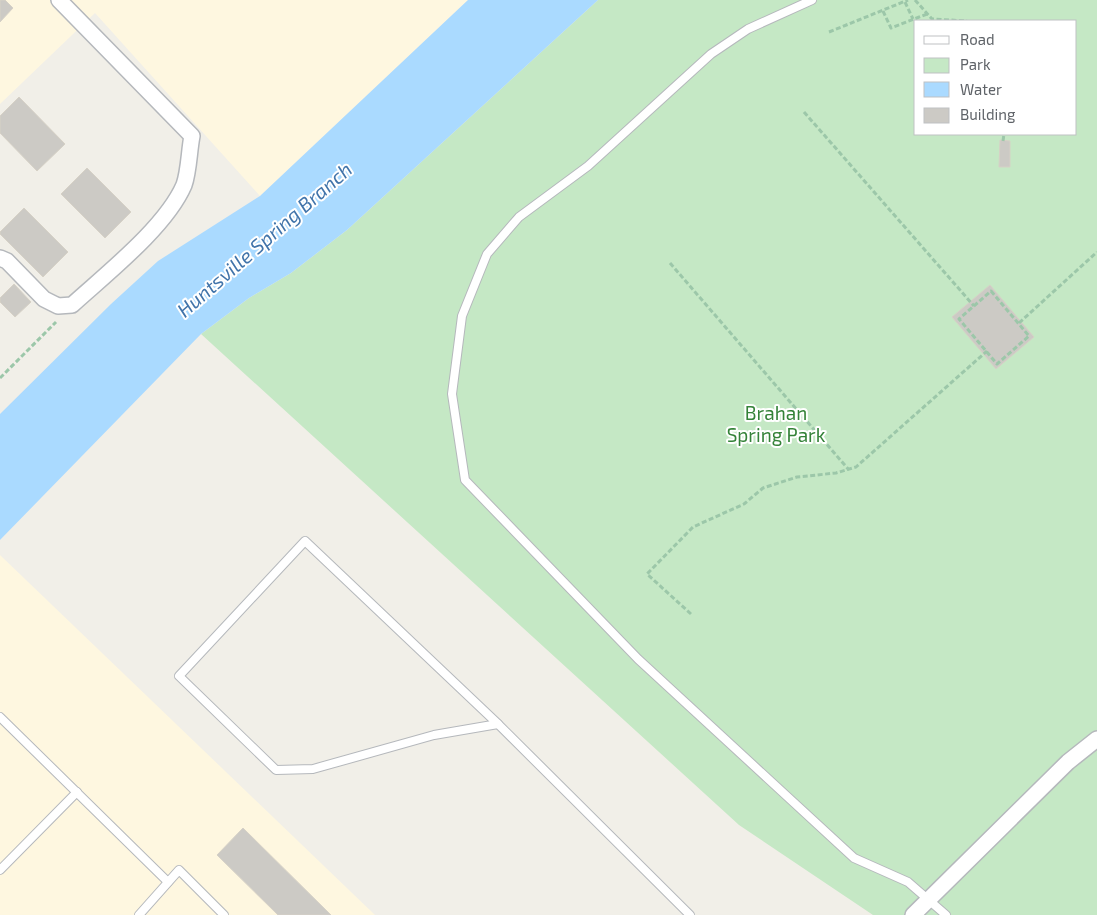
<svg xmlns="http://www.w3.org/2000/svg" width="1097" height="915" viewBox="0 0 1097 915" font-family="'Exo 2',sans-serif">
<rect width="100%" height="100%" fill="#f1efe8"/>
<!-- commercial -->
<g fill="#fef7e0">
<polygon points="0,0 468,0 260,196 95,13 0,104"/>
<polygon points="0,555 375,915 0,915"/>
</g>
<!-- green -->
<path fill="#c5e8c5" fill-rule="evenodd" d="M598,0H1097V915H873L739,825L201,334L249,298L291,273L347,230ZM916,21H1076V134H916Z"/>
<!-- water -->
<polygon fill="#aadaff" points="468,0 598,0 347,230 291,273 249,298 201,334 0,540 0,414 111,304 158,261 260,196"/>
<!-- building -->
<g fill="#cccac5" stroke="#d6d1c6">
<polygon points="0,0 5,0 13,8 0,22"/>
<polygon points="19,97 65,144 37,171 0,133 0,116"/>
<polygon points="1000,140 1010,141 1010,167 999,167"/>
<polygon points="87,168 131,212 105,238 61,194"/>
<polygon points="24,208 68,252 43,277 0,234 0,232"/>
<polygon points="14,284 31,302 15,317 0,302 0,298"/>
<polygon points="990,285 1034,337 996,369 952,317"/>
<polygon points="243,828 331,915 278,915 217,855"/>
</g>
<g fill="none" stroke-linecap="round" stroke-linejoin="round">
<defs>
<g id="lane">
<polyline points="812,0 748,29 711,54 588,166 519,217 487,254 462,316 452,394 465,480 638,659 854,858 908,882 946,915"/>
<polygon points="305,541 498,724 434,735 313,769 276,770 179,676"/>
<polyline points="0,717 168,882"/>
<polyline points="498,724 690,915"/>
<polyline points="0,870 77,792"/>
<polyline points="139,915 179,870 224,915"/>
</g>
<g id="street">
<path d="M0,258L7,261L44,299L58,306L72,305C106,274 166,227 184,185C189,171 189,151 192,136L59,0"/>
<polyline points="913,915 1068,762 1097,739"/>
</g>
</defs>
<!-- lane casing -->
<use href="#lane" stroke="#b5b8bc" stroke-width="10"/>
<!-- street casing -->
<use href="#street" stroke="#b5b8bc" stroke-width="18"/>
<!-- path -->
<g stroke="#9cc7a9" stroke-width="3" stroke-dasharray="5 2.5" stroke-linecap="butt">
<polyline points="915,0 932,19 967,21"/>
<polyline points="905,2 913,19"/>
<polyline points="883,11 891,28 927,14"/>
<polyline points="829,32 908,0"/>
<polyline points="804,112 974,306"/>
<polyline points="1003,141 1004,134"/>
<polyline points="670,263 849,470"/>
<polygon points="991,291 1029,336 997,364 959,319"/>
<polyline points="1019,323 1097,252"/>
<polyline points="0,378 56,322"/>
<polyline points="691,614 647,574 693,527 744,504 763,488 797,477 836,473 856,467 987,351"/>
</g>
<!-- lane -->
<use href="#lane" stroke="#fff" stroke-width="8"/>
<!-- street -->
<use href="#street" stroke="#fff" stroke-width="15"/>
</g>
<g text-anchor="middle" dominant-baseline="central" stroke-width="4" stroke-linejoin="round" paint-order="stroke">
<!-- park labels -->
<g font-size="19" fill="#348238" stroke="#fff">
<text x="776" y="412">Brahan<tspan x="776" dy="22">Spring Park</tspan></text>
</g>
<!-- water labels -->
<g font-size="20" font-style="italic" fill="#4174aa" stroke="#fff">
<text transform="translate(264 239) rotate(-41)">Huntsville Spring Branch</text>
</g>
</g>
<!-- legend -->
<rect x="914" y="20" width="162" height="115" fill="#ffffff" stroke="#bfc1c3"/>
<rect x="924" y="36" width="25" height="8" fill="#ffffff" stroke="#bfc1c3"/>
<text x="960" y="45" font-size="15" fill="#5f6368">Road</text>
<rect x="924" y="58" width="25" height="15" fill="#c5e8c5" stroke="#bfc1c3"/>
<text x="960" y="70" font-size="15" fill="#5f6368">Park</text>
<rect x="924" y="82" width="25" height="15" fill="#aadaff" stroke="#bfc1c3"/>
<text x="960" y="95" font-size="15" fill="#5f6368">Water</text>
<rect x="924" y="108" width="25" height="15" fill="#cccac5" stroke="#bfc1c3"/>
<text x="960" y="120" font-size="15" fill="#5f6368">Building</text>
</svg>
